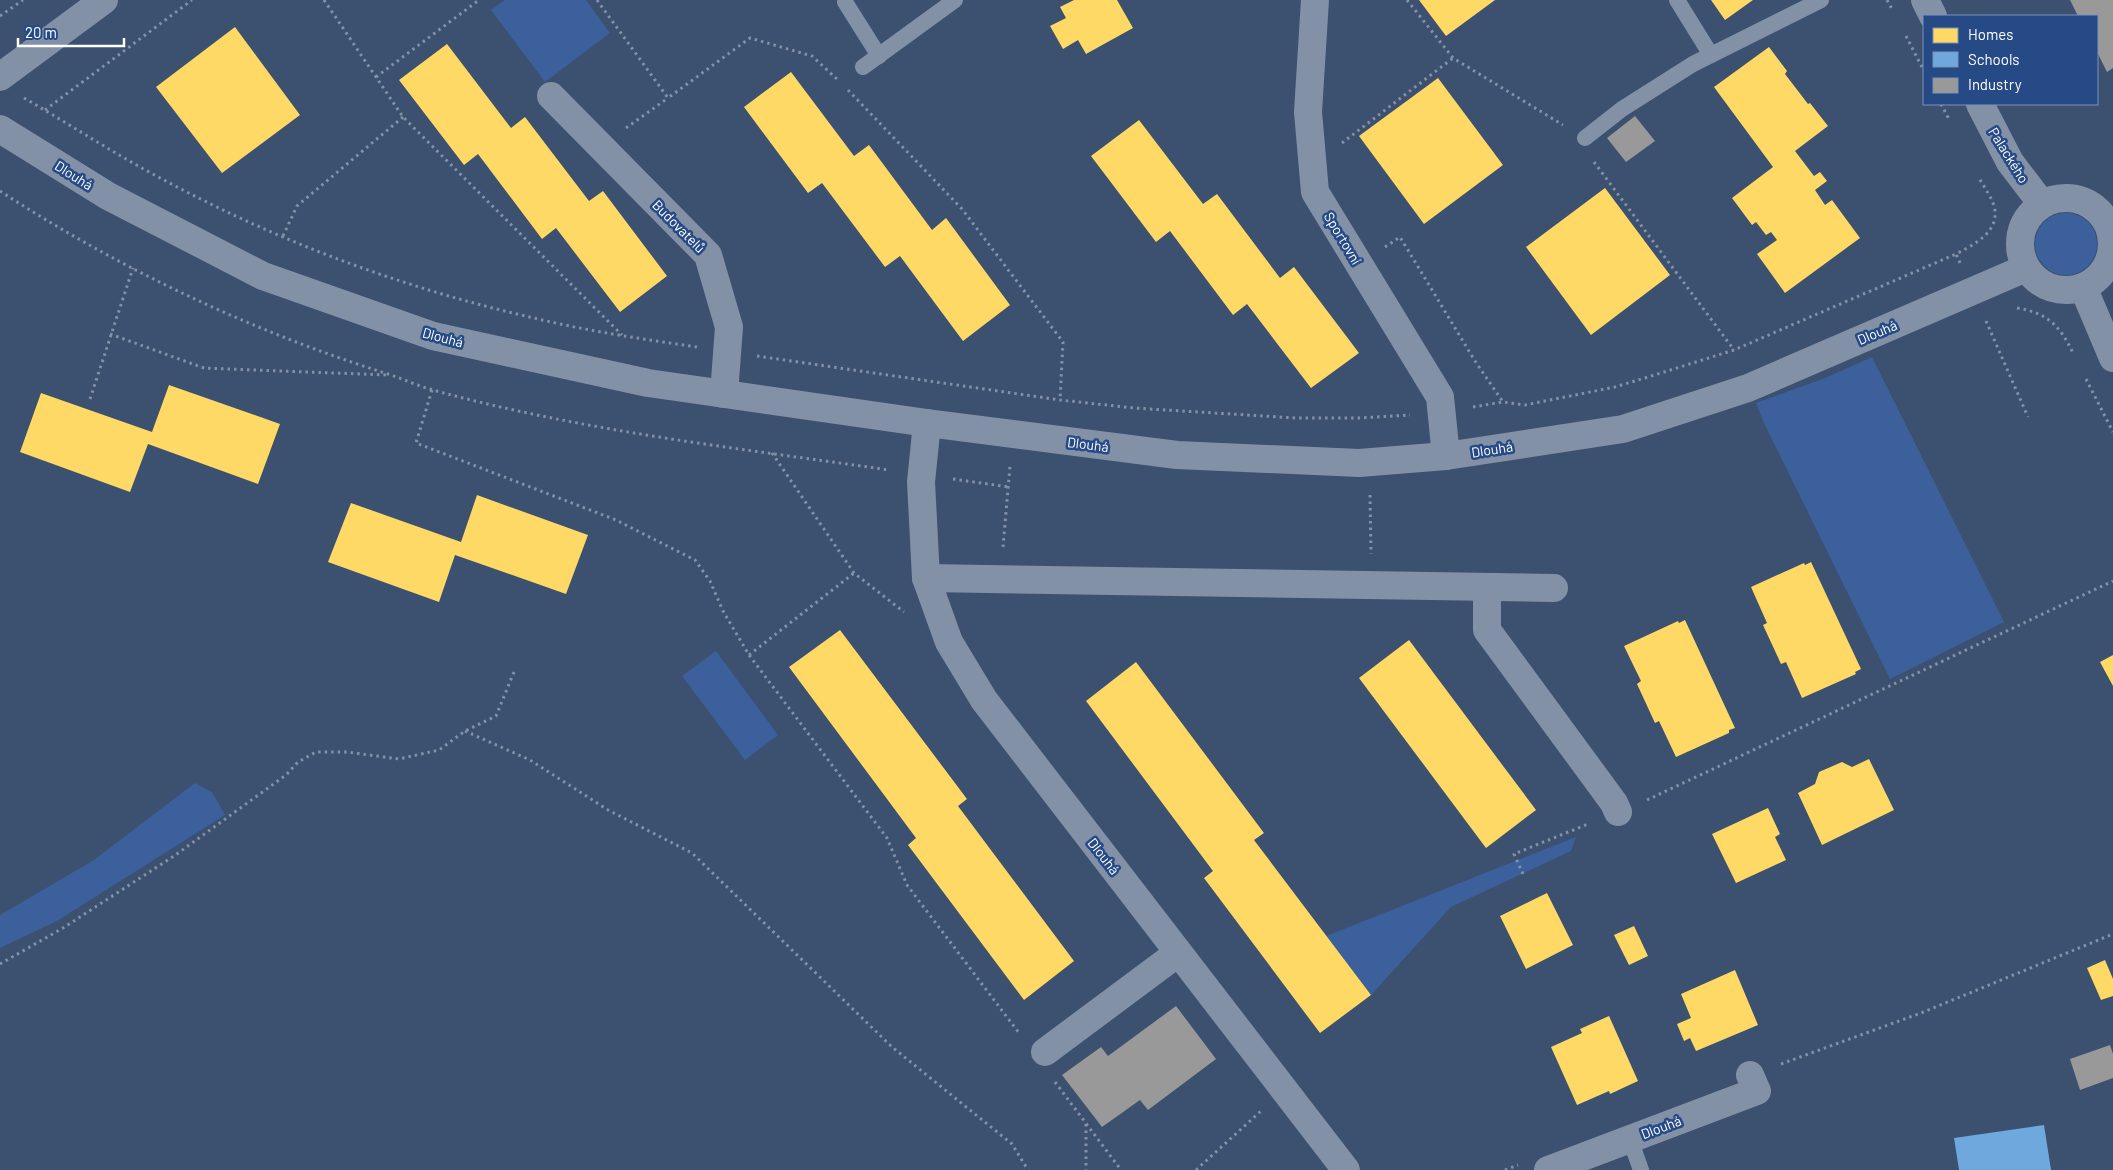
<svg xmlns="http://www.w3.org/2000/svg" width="2113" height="1170" viewBox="0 0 2113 1170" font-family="Barlow,sans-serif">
<rect width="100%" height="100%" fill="#3c5070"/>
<!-- green -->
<g fill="#3b609b">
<polygon points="505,0 586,0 610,33 545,82 491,10"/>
<circle cx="2066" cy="244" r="31"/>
<polygon points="1872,357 2004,622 1890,679 1763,421 1756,403 1825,378"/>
<polygon points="716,651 778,735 745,760 682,676"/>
<polygon points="195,783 212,792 225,815 57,921 0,948 0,915 94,860"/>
<polygon points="1576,837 1571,851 1451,907 1371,995 1326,936"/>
</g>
<!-- homes -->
<g fill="#ffd966">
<polygon points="1074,0 1117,0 1133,28 1086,54 1078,40 1063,49 1050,26 1066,18 1060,7"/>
<polygon points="1419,0 1495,0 1446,36"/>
<polygon points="1711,0 1753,0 1725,20"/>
<polygon points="235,27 300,115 222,173 156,87"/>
<polygon points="447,44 511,128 525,117 589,201 603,191 667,276 620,312 556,228 542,239 478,154 464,165 399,80"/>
<polygon points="1769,47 1787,71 1785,74 1808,104 1810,103 1828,126 1795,151 1814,176 1820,172 1827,181 1815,190 1825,205 1832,200 1860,238 1785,293 1757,254 1777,240 1771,232 1766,235 1756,222 1752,225 1732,198 1773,167 1714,87"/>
<polygon points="791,72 854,156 869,145 932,230 946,218 1010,305 963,341 900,256 885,267 822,183 808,193 744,107"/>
<polygon points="1438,78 1503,165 1424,224 1359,136"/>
<polygon points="1139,120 1203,204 1217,194 1280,278 1294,267 1359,353 1311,388 1247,304 1233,315 1170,231 1156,242 1091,156"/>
<polygon points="1605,188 1670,275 1591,335 1526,247"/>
<polygon points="169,385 280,424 258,484 148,444 130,492 20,452 41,393 152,432"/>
<polygon points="477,495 588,535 566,594 455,555 439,602 328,562 351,503 461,542"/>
<polygon points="1811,562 1861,669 1855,672 1856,674 1802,698 1786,662 1781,664 1763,625 1767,623 1751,587 1804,563 1805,565"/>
<polygon points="1685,620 1735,728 1729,730 1729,733 1676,757 1659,721 1655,723 1637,684 1641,681 1624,646 1678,621 1679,623"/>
<polygon points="840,630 967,799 958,806 1074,961 1024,1000 908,845 916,838 789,667"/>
<polygon points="1409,640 1536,810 1486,848 1359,678"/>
<polygon points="2113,655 2113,686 2100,662"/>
<polygon points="1136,662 1264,833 1254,840 1371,995 1320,1033 1204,878 1213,871 1086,701"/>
<polygon points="1869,759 1894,810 1822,845 1798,793 1815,784 1819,772 1842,762 1852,767"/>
<polygon points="1768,808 1780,834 1775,837 1786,860 1736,883 1712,834"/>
<polygon points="1547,893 1573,945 1526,969 1500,916"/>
<polygon points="1634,926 1648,956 1629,965 1614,935"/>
<polygon points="2105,960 2113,979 2113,996 2101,1000 2087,968"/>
<polygon points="1735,970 1758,1025 1696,1051 1690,1038 1684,1041 1677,1024 1691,1018 1681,994"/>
<polygon points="1609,1016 1638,1081 1610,1094 1609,1091 1577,1105 1551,1047 1582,1033 1580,1029"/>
</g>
<!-- schools -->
<polygon fill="#6fa8dc" points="2044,1125 2051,1170 1959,1170 1954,1138"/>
<!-- industry -->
<g fill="#999">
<polygon points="2070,0 2113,0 2113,68 2107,72 2097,52 2097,16 2078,16"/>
<polygon points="1635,116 1655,141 1626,162 1607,138"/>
<polygon points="1176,1006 1216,1059 1148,1110 1140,1100 1102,1127 1062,1075 1101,1047 1108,1056"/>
<polygon points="2110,1045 2113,1054 2113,1078 2080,1090 2070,1059"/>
</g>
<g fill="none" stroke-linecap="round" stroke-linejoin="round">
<!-- path -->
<g stroke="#8391a6" stroke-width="3" stroke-dasharray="2.5 4" stroke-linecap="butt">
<polyline points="324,0 403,117 622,335"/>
<polyline points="597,0 668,98 750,38 812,56 838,80"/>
<polyline points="1407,0 1453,58 1563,125"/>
<polyline points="1887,0 1893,11"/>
<polyline points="0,16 23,0"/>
<polyline points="1906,36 1924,71"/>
<polyline points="376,77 479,0"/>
<polyline points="848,90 962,209 1063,342 1060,400"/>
<path d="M24,98C71,125 116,155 164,180C279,242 406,289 534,318C587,331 642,339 697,347"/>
<polyline points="1941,104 1950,121"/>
<polyline points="45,110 192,0"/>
<polyline points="626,128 668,98"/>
<polyline points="1342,143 1453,58"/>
<polyline points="1594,162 1734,350"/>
<path d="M0,191C120,269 251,331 388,374C403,379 418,386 433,390C581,431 737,448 889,470"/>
<polyline points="283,236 297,206 403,117"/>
<polyline points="1385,247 1400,237 1475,361 1503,402"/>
<path d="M1960,263L1956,254C1975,244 2001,231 1994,206C1991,196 1984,187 1979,178"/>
<path d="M2017,308C2048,313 2060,326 2073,353"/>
<polyline points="1986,321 2028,417"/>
<polyline points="110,334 204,368 387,375"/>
<polyline points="757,356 1060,400 1134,408 1296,418 1359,418 1410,415"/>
<polyline points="2086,379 2113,432"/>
<polyline points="432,390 416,443 616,520 695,560 710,581 723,611 749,655 887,838 907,885 1019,1033"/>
<polyline points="90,399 133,268"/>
<polyline points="1473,407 1503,402 1525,405 1615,387 1661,373 1734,350 1956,254"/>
<polyline points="772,453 854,573 904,612"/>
<polyline points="953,479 1009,487"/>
<polyline points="1370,495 1371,554"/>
<polyline points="1003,547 1010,466"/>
<polyline points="749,655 854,573"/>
<polyline points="465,731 530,760 608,810 692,853 892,1047 1012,1144 1028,1170"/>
<polyline points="1647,800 2113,581"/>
<polyline points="1523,874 1514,854 1588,824"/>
<polyline points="0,964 63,928 174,856 286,775 298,762 316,752 347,752 399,759 439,750 465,731 496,716 514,672"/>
<polyline points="1781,1064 1921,1013 2113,934"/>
<polyline points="1055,1082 1121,1170"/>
<polyline points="1086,1124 1086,1170"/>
<polyline points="1196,1170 1261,1111"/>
<polyline points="1505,1170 1518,1165"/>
</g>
<!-- service -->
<g stroke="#8391a6" stroke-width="16">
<polyline points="1677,0 1711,55"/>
<polyline points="845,2 879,56"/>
<polyline points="863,67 955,0"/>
<polyline points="1585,138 1622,109 1693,64 1821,0"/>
<polyline points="1630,1139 1641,1170"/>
</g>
<!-- minor -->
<g stroke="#8391a6" stroke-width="28">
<polyline points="1315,0 1308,112 1315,192 1440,397 1446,456"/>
<polyline points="1925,0 1933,16"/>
<polyline points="0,77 104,0"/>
<polyline points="551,96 708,255 729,327 724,394"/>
<polyline points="1980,104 2010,162 2042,204"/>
<polyline points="0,129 108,196 263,276 433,336 648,383 927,423 1177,455 1359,463 1446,456 1623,429 1748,388 2026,268"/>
<circle cx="2066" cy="244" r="46"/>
<polyline points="2083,287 2113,358"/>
<polyline points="927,423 921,482 926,578 949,642 984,700 1346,1170"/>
<polyline points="926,578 1554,588"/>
<polyline points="1487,587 1487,630 1614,803 1618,812"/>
<polyline points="1045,1052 1178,953"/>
<polyline points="1548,1170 1757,1091 1750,1075"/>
</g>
</g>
<g text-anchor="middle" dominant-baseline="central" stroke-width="5" stroke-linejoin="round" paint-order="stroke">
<!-- street labels -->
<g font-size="14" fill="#fff" stroke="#264a86">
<text transform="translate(2009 155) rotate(58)">Palackého</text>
<text transform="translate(74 175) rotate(32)">Dlouhá</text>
<text transform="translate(679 226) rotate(45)">Budovatelů</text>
<text transform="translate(1343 238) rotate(59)">Sportovní</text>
<text transform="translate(1877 332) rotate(-23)">Dlouhá</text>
<text transform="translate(443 337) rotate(15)">Dlouhá</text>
<text transform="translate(1088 444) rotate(7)">Dlouhá</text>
<text transform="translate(1492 449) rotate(-9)">Dlouhá</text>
<text transform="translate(1104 856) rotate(52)">Dlouhá</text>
<text transform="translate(1661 1127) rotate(-21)">Dlouhá</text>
</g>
</g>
<!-- legend -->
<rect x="1923" y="15" width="175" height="90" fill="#264a86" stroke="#7d92b6"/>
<rect x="1933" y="28" width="25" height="15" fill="#ffd966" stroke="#7d92b6"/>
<text x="1968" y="40" font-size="15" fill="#ffffff">Homes</text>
<rect x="1933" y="52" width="25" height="15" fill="#6fa8dc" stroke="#7d92b6"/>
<text x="1968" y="65" font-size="15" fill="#ffffff">Schools</text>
<rect x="1933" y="78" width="25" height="15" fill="#999999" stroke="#7d92b6"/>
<text x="1968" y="90" font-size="15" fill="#ffffff">Industry</text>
<!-- scale -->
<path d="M18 38v8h106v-8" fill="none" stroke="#ffffff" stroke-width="2.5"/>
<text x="25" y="38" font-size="15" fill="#ffffff" stroke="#264a86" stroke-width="4" paint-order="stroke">20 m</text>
</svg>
